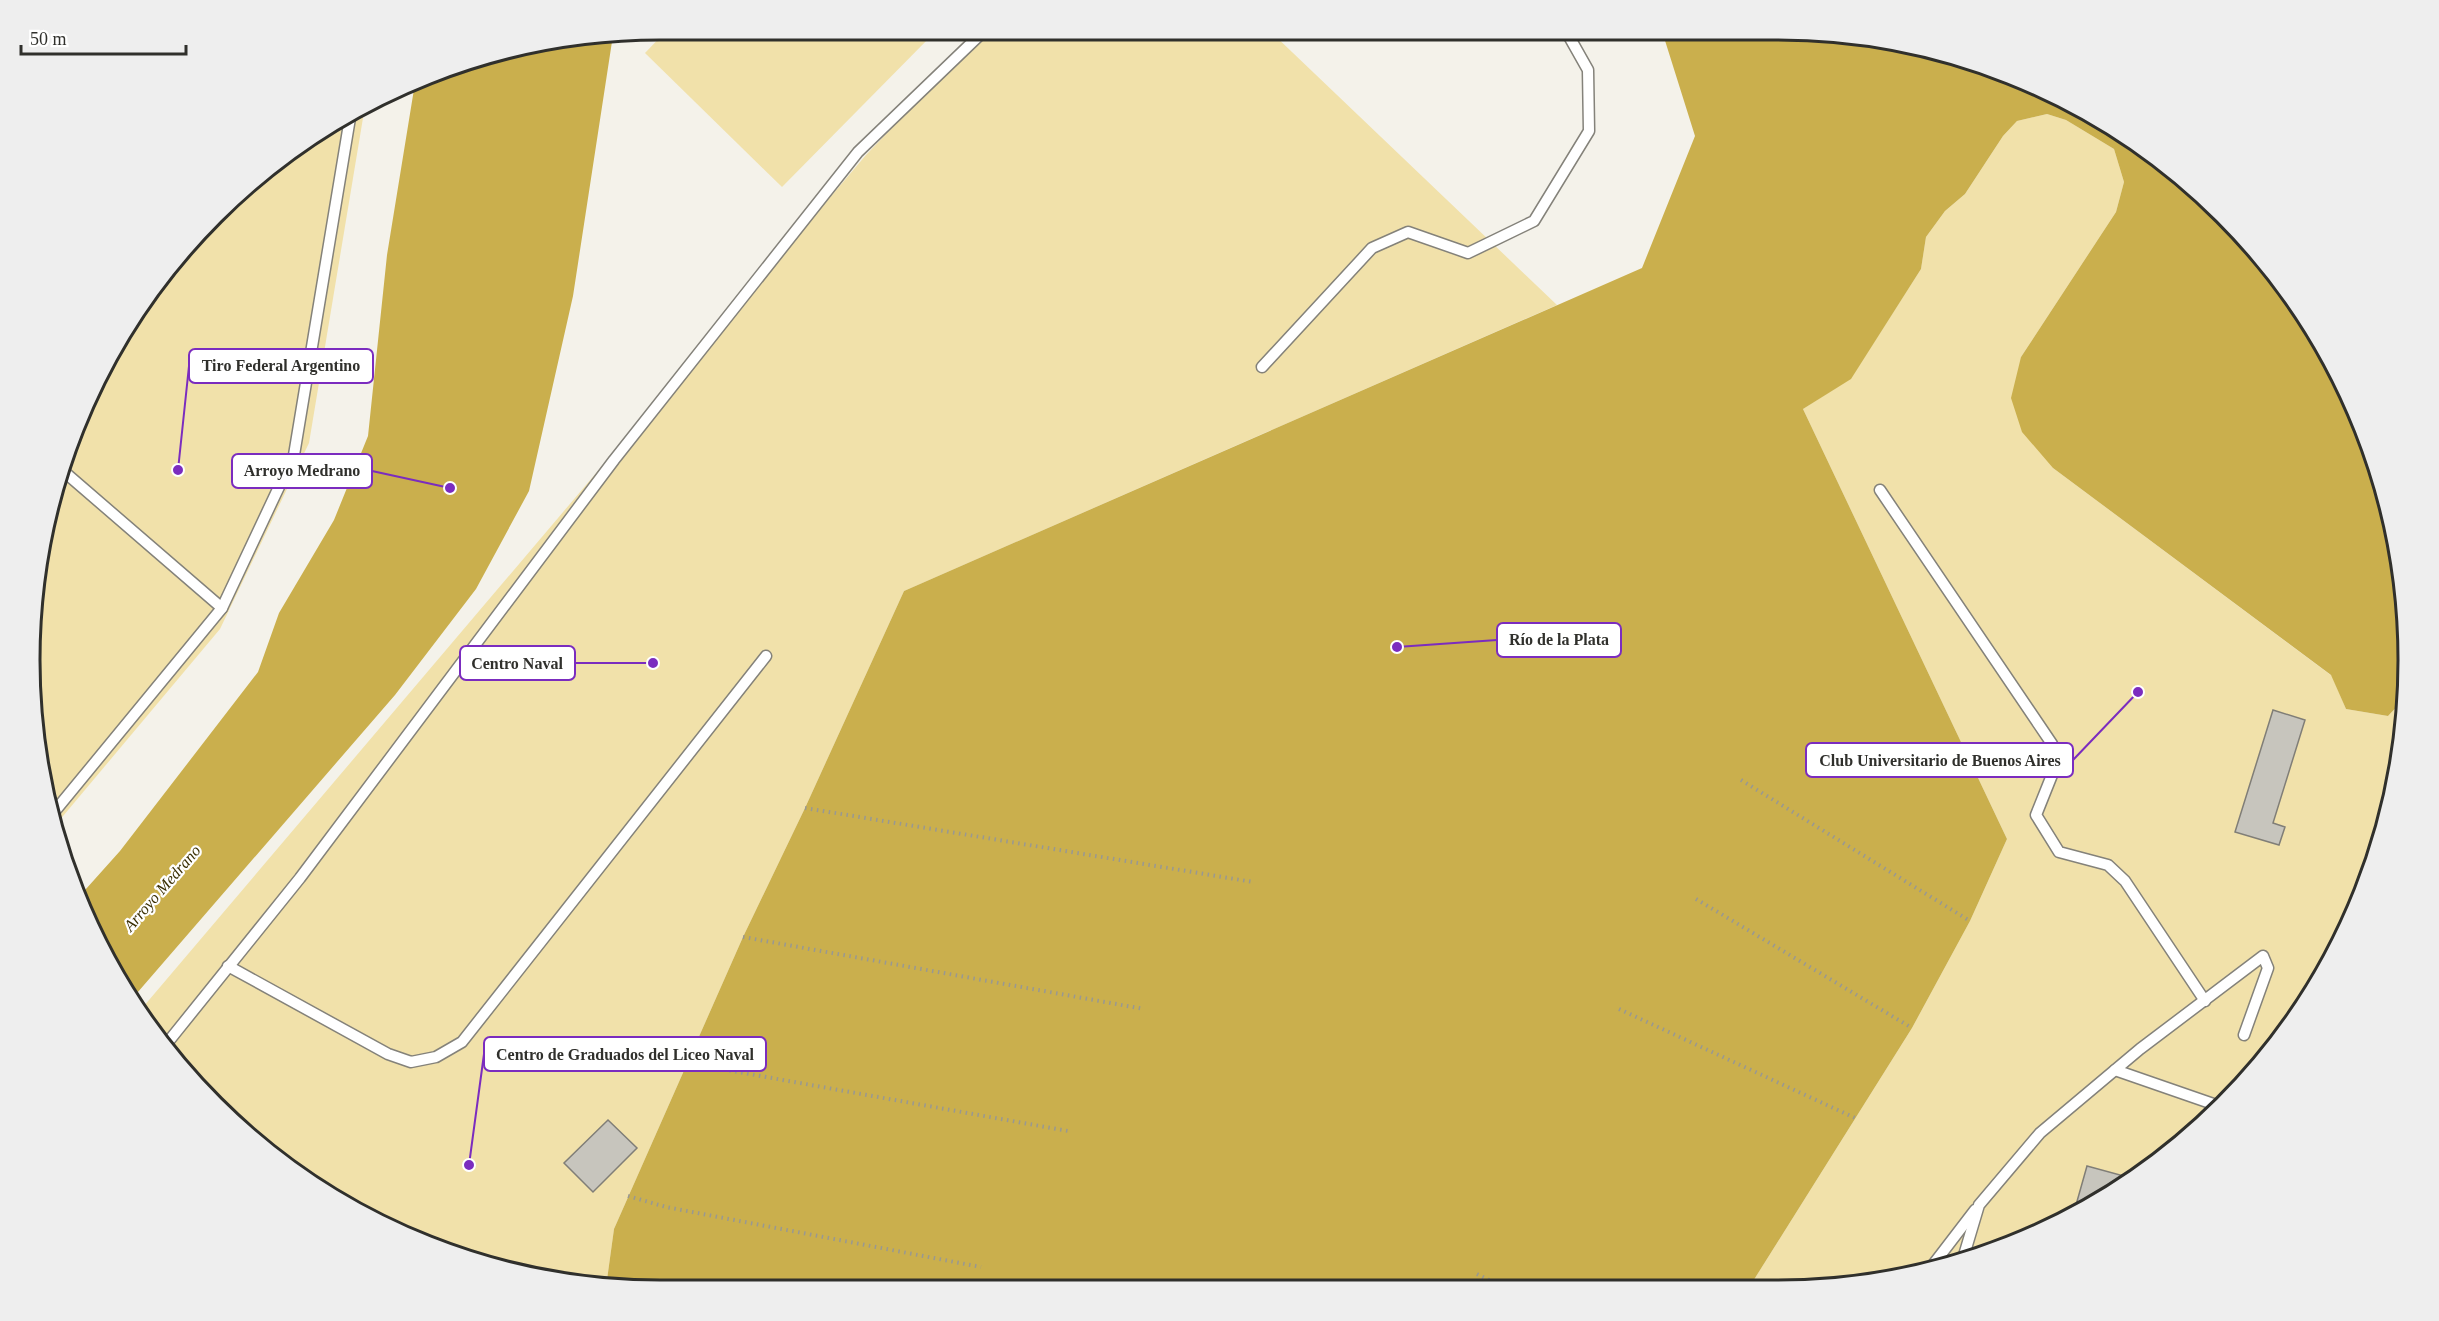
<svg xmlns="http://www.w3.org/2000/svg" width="2439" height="1321" viewBox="0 0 2439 1321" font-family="'Times New Roman',serif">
<rect width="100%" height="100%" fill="#f4f2ea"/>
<!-- green -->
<g fill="#f1e1aa">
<polygon points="667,30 937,30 782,187 645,53"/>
<polygon points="986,30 1270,31 1557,305 904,591 805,808 743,937 614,1229 606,1287 497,1269 346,1207 276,1160 187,1076 138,1013 866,155"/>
<polygon points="365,106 309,443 220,629 53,828 31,702 31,619 51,498 78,419 136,311 187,245 276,161 346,114"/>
<polygon points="2047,114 2066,120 2114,149 2124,182 2116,212 2021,357 2053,468 2332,676 2346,709 2388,716 2405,698 2404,742 2376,863 2325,975 2252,1076 2128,1185 1981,1257 1860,1286 1750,1286 1912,1028 1970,921 2007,839 1803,409 1851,378 1921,269 1926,237 1945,211 1965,194 2003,136 2017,121"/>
</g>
<!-- water -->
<g fill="#caaf4d">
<polygon points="1662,31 1819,31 1942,52 2093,114 2194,186 2278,276 2344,381 2387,497 2408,619 2405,698 2388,716 2346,709 2331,675 2053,468 2022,432 2011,398 2021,357 2116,212 2124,182 2114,149 2066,120 2047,114 2017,121 2003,136 1965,194 1945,211 1926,237 1921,269 1851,379 1803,409 2007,839 1970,921 1912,1028 1750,1286 620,1290 606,1287 614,1229 743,937 805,808 904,591 1642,268 1695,136"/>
<polygon points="613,35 573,296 529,491 476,589 395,695 131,1000 77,899 120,851 258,672 279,613 334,520 368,436 387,255 415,83 458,64 538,42"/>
<polygon points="2388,770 2397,772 2389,807 2380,805"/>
</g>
<!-- building -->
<g fill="#c7c5bd" stroke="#807e77" stroke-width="1.5">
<polygon points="2273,710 2305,720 2273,823 2285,827 2279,845 2235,832"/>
<polygon points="608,1120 637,1148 593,1192 564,1163"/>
<polygon points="2087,1166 2135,1179 2128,1185 2074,1212"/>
</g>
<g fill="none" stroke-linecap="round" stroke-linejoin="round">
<defs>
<g id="service">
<polyline points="1262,367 1372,248 1408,232 1468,253 1534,221 1589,131 1588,70 1566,31"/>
<polyline points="61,469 222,608"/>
<polyline points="1880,490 2052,744 2056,765 2036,815 2059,852 2108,865 2125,881 2205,1001"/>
<polyline points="50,817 222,608 294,455 351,112"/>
<polyline points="228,966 388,1054 411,1062 436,1057 462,1042 766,656"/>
<polyline points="164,1047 300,878 614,460 858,152 985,30"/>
<polyline points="2115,1070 2219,1106"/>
<polyline points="1962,1262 1979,1205 2040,1133 2140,1049 2263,956 2268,968 2244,1035"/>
<polyline points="1929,1270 1975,1210"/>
</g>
</defs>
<!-- service casing -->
<use href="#service" stroke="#84827a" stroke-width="13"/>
<!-- path -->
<g stroke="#999892" stroke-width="4" stroke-dasharray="1.5 4.5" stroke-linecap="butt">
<polyline points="1741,780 1970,921"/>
<polyline points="805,808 1253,882"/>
<polyline points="1696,899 1912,1028"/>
<polyline points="743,937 1144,1009"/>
<polyline points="1619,1009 1855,1118"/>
<polyline points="688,1063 1068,1131"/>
<polyline points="628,1196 666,1207 981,1267"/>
<polyline points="1477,1274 1503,1287"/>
</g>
<!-- service -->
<use href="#service" stroke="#fff" stroke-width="10"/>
</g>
<g text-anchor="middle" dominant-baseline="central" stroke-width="4.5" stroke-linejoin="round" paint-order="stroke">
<!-- water labels -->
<g font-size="16" font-style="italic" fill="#3b3004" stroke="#fff">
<text transform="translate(162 888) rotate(-49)">Arroyo Medrano</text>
</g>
</g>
<!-- crop -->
<path d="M0 0H2439V1321H0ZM660 40H1778A620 620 0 0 1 2398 660V660A620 620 0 0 1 1778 1280H660A620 620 0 0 1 40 660V660A620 620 0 0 1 660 40Z" fill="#eee" fill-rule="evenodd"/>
<path fill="none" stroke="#30302c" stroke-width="3" d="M660 40H1778A620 620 0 0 1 2398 660V660A620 620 0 0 1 1778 1280H660A620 620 0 0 1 40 660V660A620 620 0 0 1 660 40Z"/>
<!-- callouts -->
<path fill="none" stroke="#7b2cbf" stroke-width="2" d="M178 470L189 366M450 488L372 471M1397 647L1497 640M653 663L575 663M2138 692L2073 760M469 1165L484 1054"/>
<g fill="#7b2cbf" stroke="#fff" stroke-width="2">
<circle cx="178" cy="470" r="6"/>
<circle cx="450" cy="488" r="6"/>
<circle cx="1397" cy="647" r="6"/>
<circle cx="653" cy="663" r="6"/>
<circle cx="2138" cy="692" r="6"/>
<circle cx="469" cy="1165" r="6"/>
</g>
<g fill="#fff" stroke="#7b2cbf" stroke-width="2">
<rect x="189" y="349" width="184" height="34" rx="6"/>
<rect x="232" y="454" width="140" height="34" rx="6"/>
<rect x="1497" y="623" width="124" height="34" rx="6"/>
<rect x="460" y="646" width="115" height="34" rx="6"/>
<rect x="1806" y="743" width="267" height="34" rx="6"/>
<rect x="484" y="1037" width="282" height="34" rx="6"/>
</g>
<g font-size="16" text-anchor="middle" font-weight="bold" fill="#30302c">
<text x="281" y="371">Tiro Federal Argentino</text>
<text x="302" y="476">Arroyo Medrano</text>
<text x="1559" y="645">Río de la Plata</text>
<text x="517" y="669">Centro Naval</text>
<text x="1940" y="766">Club Universitario de Buenos Aires</text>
<text x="625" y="1060">Centro de Graduados del Liceo Naval</text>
</g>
<!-- scale -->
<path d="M21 45v9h165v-9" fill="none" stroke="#30302c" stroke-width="3"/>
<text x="30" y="45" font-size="18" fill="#30302c" stroke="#ffffff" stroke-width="4.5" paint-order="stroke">50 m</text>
</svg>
